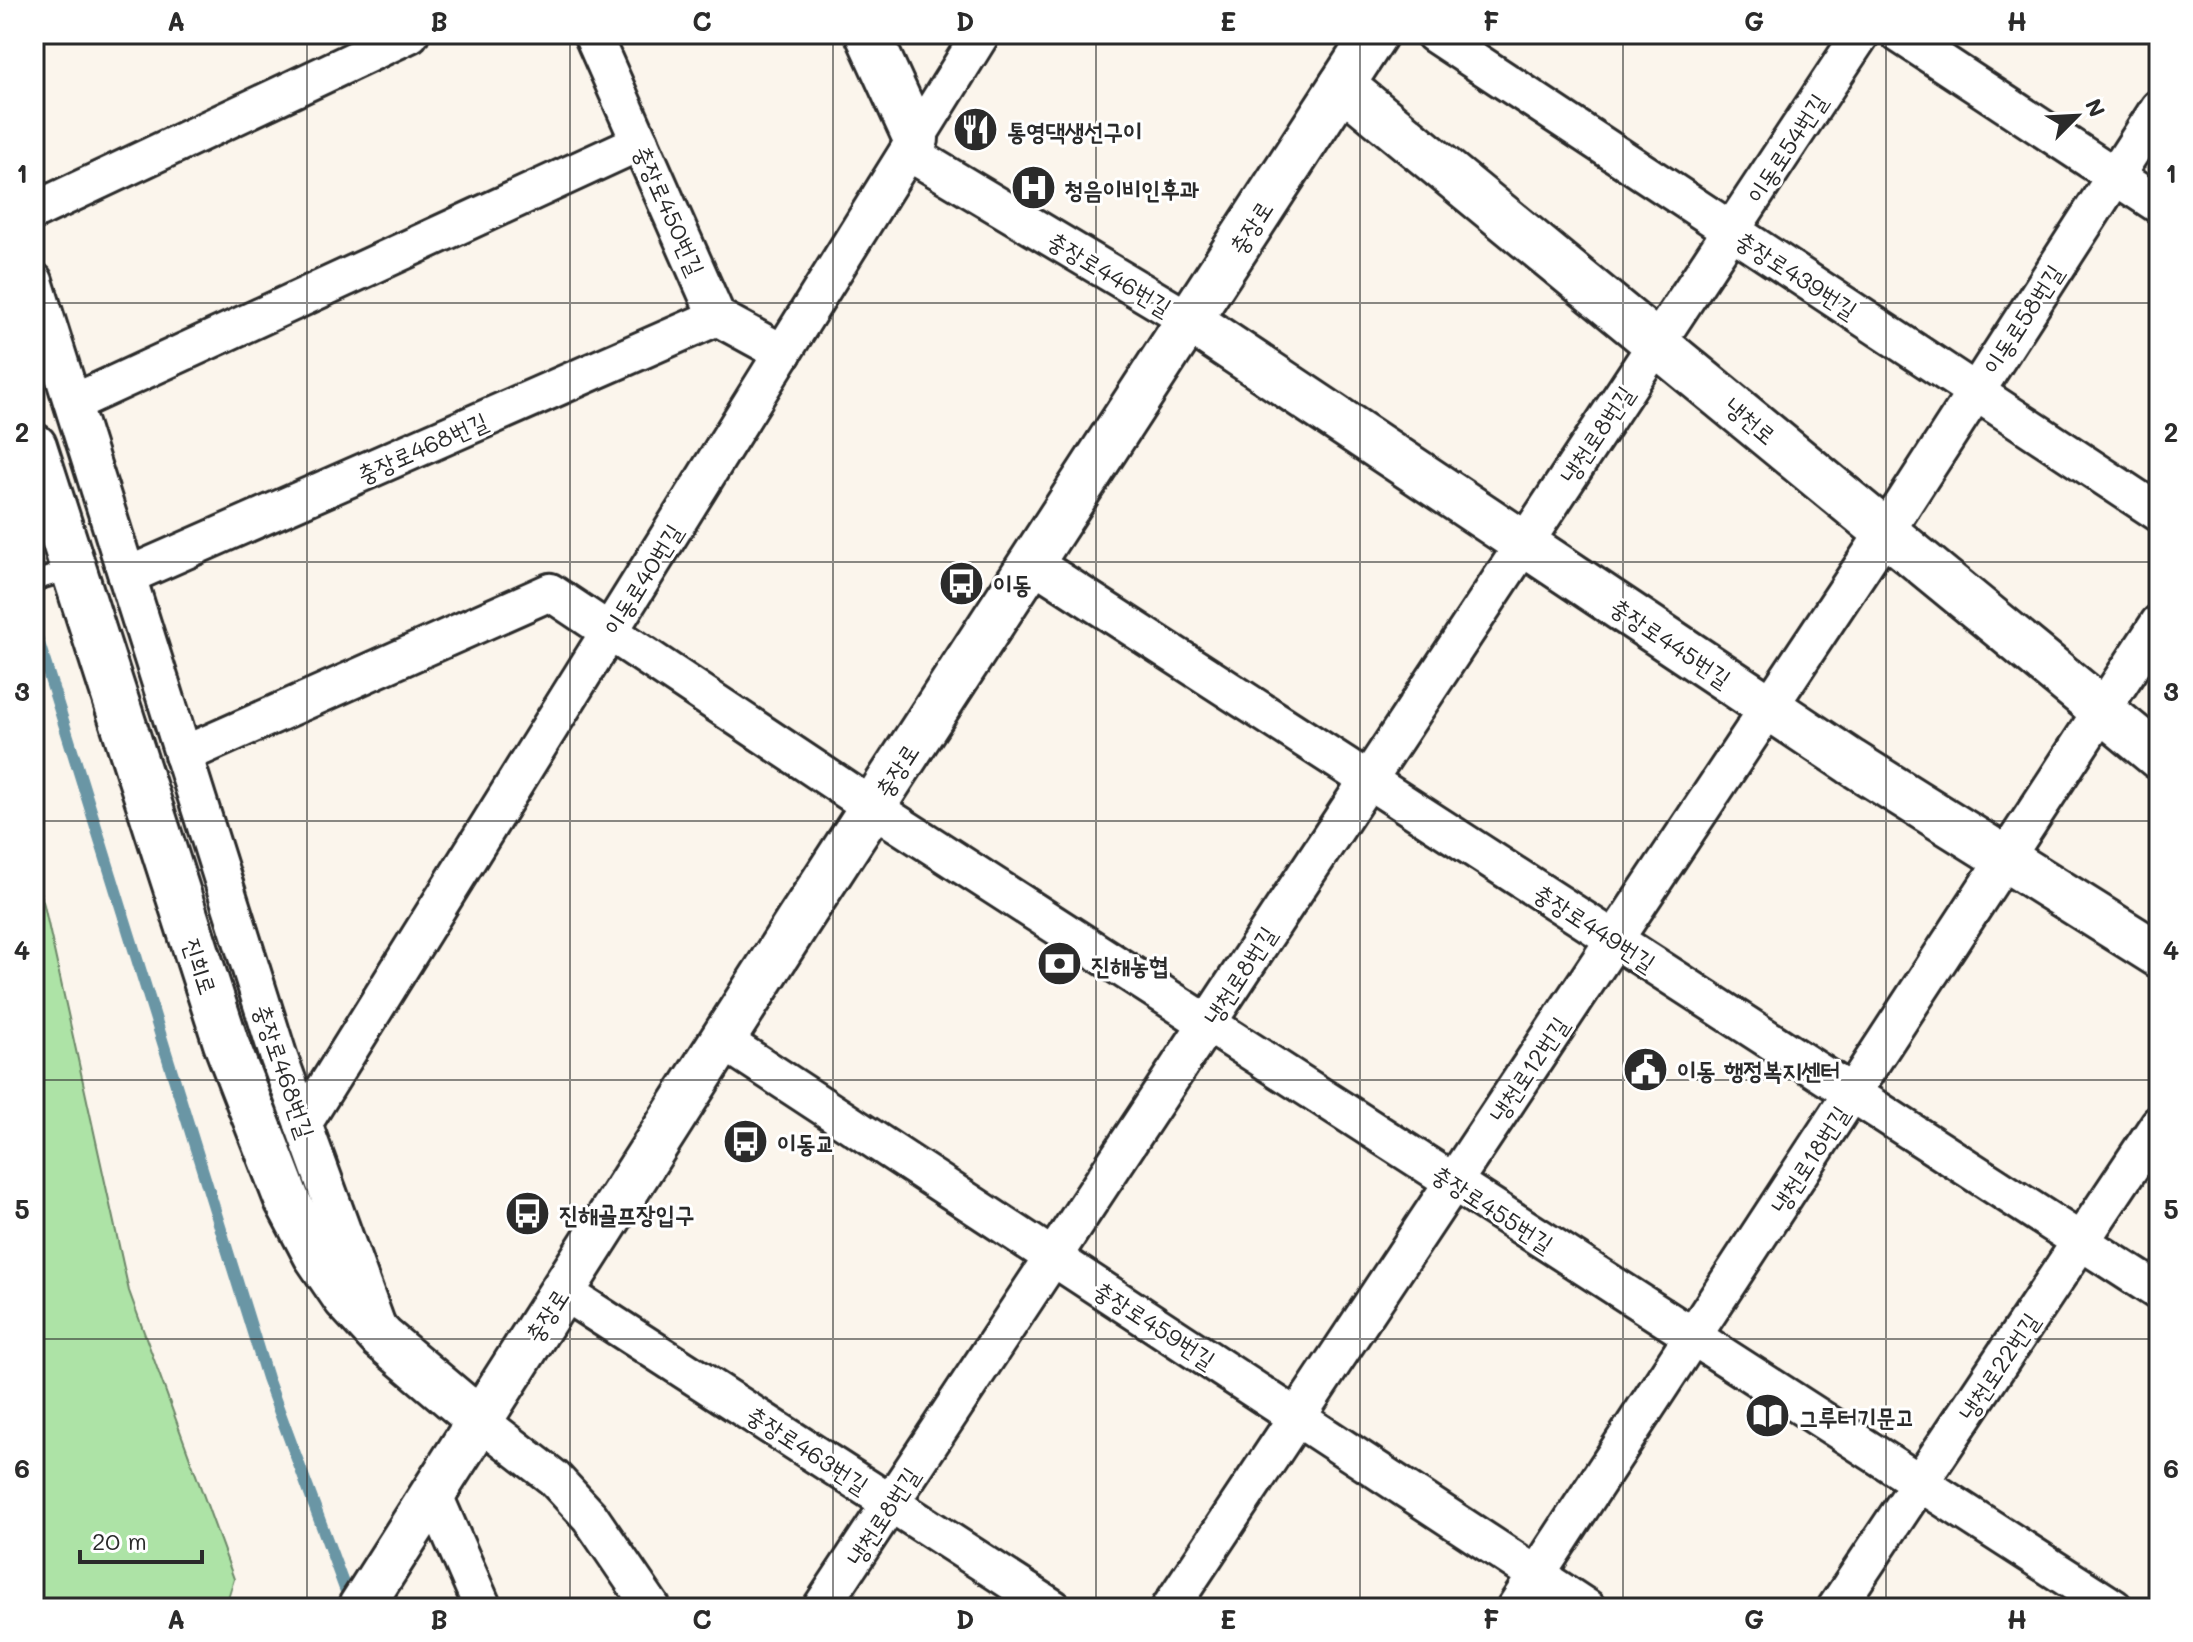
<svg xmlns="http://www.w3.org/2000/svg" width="2193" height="1642" viewBox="0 0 2193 1642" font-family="Mali,'Poor Story',sans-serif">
<rect width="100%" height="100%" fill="#fbf5ec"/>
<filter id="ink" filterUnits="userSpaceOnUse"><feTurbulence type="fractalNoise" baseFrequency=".0125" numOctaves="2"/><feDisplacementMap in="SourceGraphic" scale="16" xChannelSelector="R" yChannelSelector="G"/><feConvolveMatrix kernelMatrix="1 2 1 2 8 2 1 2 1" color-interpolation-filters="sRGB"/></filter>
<g filter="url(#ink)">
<!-- green -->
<polygon fill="#ade3a6" stroke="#6c8768" stroke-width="2" points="34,872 44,905 129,1291 234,1579 225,1608 34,1608"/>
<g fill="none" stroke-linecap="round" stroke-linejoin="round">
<!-- stream -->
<polyline stroke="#6b96a5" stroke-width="12" points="34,627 267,1378 351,1605"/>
<defs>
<polyline id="lane" points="34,581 73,569"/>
<g id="street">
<polyline points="592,34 717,317 783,353"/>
<polyline points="1434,34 2159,513"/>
<polyline points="1899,34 2159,205"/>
<polyline points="908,152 1189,320"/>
<polyline points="34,211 410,34"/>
<polyline points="34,281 279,1058 378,1329"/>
<polyline points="73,403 640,142"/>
<polyline points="1031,562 2159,1292"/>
<polyline points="127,576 717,317"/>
<polyline points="183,755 550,592 872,807 2114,1608"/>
<polyline points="722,1040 1587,1608"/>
<polyline points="303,1124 981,34"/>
<polyline points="562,1291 1053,1608"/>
<polyline points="479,1420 554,1478 590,1517 652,1608"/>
<polyline points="433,1493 483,1608"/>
<polyline points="821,1608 1861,34"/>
<polyline points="1170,1608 1886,531 2159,108"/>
<polyline points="1515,1608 2159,623"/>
<polyline points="1836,1608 2159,1124"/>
</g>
<g id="secondary">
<polyline points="868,34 916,139"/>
<polyline points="1342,85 2159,757"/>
<polyline points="1189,320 1851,762 2159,955"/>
<polyline points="34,446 226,1043 287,1200 316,1255 346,1299 382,1338 479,1420"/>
</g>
<polyline id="primary" points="360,1608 797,923 1375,34"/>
</defs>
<!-- lane casing -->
<use href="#lane" stroke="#2b2b2b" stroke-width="24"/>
<!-- street casing -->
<use href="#street" stroke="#2b2b2b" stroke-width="42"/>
<!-- secondary casing -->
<use href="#secondary" stroke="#2b2b2b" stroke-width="50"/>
<!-- primary casing -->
<use href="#primary" stroke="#2b2b2b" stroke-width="50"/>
<!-- lane -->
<use href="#lane" stroke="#fff" stroke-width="18"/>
<!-- street -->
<use href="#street" stroke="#fff" stroke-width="36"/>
<!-- secondary -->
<use href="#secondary" stroke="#fff" stroke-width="44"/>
<!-- primary -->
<use href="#primary" stroke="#fff" stroke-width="44"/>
</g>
</g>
<!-- grid -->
<path fill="none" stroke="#2b2b2b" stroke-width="2" stroke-opacity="0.55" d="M307,34V1608M570,34V1608M833,34V1608M1096,34V1608M1360,34V1608M1623,34V1608M1886,34V1608M34,303H2159M34,562H2159M34,821H2159M34,1080H2159M34,1339H2159"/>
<!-- icons -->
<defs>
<symbol id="restaurant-disc" viewBox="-11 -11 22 22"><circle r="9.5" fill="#2b2b2b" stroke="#fff"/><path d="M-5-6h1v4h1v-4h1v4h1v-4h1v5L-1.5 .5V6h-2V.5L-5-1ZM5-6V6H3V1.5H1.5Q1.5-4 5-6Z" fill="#fff"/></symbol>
<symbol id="hospital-disc" viewBox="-11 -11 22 22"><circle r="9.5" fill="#2b2b2b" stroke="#fff"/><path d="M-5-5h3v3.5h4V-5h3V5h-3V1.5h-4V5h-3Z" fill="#fff"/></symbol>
<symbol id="bus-disc" viewBox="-11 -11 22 22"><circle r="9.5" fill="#2b2b2b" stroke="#fff"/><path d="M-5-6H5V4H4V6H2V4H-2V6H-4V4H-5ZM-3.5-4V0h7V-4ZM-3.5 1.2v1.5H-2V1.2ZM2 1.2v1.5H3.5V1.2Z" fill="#fff"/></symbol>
<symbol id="bank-disc" viewBox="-11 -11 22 22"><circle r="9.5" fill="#2b2b2b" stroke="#fff"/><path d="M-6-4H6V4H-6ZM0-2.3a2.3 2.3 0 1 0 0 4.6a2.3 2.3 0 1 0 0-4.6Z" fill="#fff"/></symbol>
<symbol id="civic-disc" viewBox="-11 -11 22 22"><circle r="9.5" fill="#2b2b2b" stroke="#fff"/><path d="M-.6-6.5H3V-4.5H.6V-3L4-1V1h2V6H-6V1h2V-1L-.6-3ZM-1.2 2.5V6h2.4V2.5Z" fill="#fff"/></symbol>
<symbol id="library-disc" viewBox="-11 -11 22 22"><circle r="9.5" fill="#2b2b2b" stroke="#fff"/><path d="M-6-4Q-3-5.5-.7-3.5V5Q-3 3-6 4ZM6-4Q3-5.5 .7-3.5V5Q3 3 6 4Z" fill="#fff"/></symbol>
</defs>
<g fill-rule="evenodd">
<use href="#restaurant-disc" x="950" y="104" width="51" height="51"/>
<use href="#hospital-disc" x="1008" y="162" width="51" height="51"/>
<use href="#bus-disc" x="936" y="558" width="51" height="51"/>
<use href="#bank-disc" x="1034" y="938" width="51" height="51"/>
<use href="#civic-disc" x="1620" y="1044" width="51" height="51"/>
<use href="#bus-disc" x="720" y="1116" width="51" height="51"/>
<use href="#bus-disc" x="502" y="1188" width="51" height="51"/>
<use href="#library-disc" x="1742" y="1390" width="51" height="51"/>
</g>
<g text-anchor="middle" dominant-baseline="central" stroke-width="6" stroke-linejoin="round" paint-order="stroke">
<!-- poi labels -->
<g font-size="24" font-weight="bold" fill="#2b2b2b" stroke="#fff" text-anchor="start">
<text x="1007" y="130">통영댁생선구이</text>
<text x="1064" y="188">청음이비인후과</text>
<text x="993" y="583">이동</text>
<text x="1091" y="964">진해농협</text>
<text x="1677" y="1069">이동 행정복지센터</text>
<text x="777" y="1142">이동교</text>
<text x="559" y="1213">진해골프장입구</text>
<text x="1799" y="1416">그루터기문고</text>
</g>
<!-- street labels -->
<g font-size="24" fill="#2b2b2b" stroke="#fff">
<text transform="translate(1786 148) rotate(-57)">이동로54번길</text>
<text transform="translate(670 210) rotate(66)">충장로450번길</text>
<text transform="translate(1250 227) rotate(-57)">충장로</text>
<text transform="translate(1110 273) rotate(31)">충장로446번길</text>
<text transform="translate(1797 274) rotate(33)">충장로439번길</text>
<text transform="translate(2022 319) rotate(-57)">이동로58번길</text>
<text transform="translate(1751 420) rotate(40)">냉천로</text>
<text transform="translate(1596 434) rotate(-56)">냉천로8번길</text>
<text transform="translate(422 447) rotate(-24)">충장로468번길</text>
<text transform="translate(642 579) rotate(-58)">이동로40번길</text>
<text transform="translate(1671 642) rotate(34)">충장로445번길</text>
<text transform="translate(896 770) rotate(-57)">충장로</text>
<text transform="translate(1595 927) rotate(33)">충장로449번길</text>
<text transform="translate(201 966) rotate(72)">진희로</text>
<text transform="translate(1239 975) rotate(-57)">냉천로8번길</text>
<text transform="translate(1528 1069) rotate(-56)">냉천로12번길</text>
<text transform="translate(285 1071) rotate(71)">충장로468번길</text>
<text transform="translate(1809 1159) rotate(-57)">냉천로18번길</text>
<text transform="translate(1493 1208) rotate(33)">충장로455번길</text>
<text transform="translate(546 1315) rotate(-57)">충장로</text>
<text transform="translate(1155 1324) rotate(33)">충장로459번길</text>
<text transform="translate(1998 1366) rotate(-56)">냉천로22번길</text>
<text transform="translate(808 1449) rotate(33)">충장로463번길</text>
<text transform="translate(882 1516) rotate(-57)">냉천로8번길</text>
</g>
</g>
<!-- margin -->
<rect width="2193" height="1642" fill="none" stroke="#fff" stroke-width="88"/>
<!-- north arrow -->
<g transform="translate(2077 116) rotate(66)" stroke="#ffffff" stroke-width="6" paint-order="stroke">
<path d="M0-6L14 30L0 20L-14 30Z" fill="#2b2b2b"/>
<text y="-12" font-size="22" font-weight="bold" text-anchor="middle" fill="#2b2b2b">N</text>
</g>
<!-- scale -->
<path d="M80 1550v12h122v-12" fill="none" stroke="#2b2b2b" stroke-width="4"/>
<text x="92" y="1550" font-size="24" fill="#2b2b2b" stroke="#ffffff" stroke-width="6" paint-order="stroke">20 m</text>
<rect x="44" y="44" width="2105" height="1554" fill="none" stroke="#2b2b2b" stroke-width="3"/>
<g font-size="26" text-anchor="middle" font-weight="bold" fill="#2b2b2b">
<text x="176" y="31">A</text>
<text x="439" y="31">B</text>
<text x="702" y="31">C</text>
<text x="965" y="31">D</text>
<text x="1228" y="31">E</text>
<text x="1491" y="31">F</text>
<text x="1754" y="31">G</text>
<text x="2017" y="31">H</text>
<text x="22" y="183">1</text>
<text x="2171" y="183">1</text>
<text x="22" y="442">2</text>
<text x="2171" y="442">2</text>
<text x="22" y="701">3</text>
<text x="2171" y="701">3</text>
<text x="22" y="960">4</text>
<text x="2171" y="960">4</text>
<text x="22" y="1219">5</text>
<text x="2171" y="1219">5</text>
<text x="22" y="1478">6</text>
<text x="2171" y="1478">6</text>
<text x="176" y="1629">A</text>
<text x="439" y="1629">B</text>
<text x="702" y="1629">C</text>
<text x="965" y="1629">D</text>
<text x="1228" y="1629">E</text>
<text x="1491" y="1629">F</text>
<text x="1754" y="1629">G</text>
<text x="2017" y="1629">H</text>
</g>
</svg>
